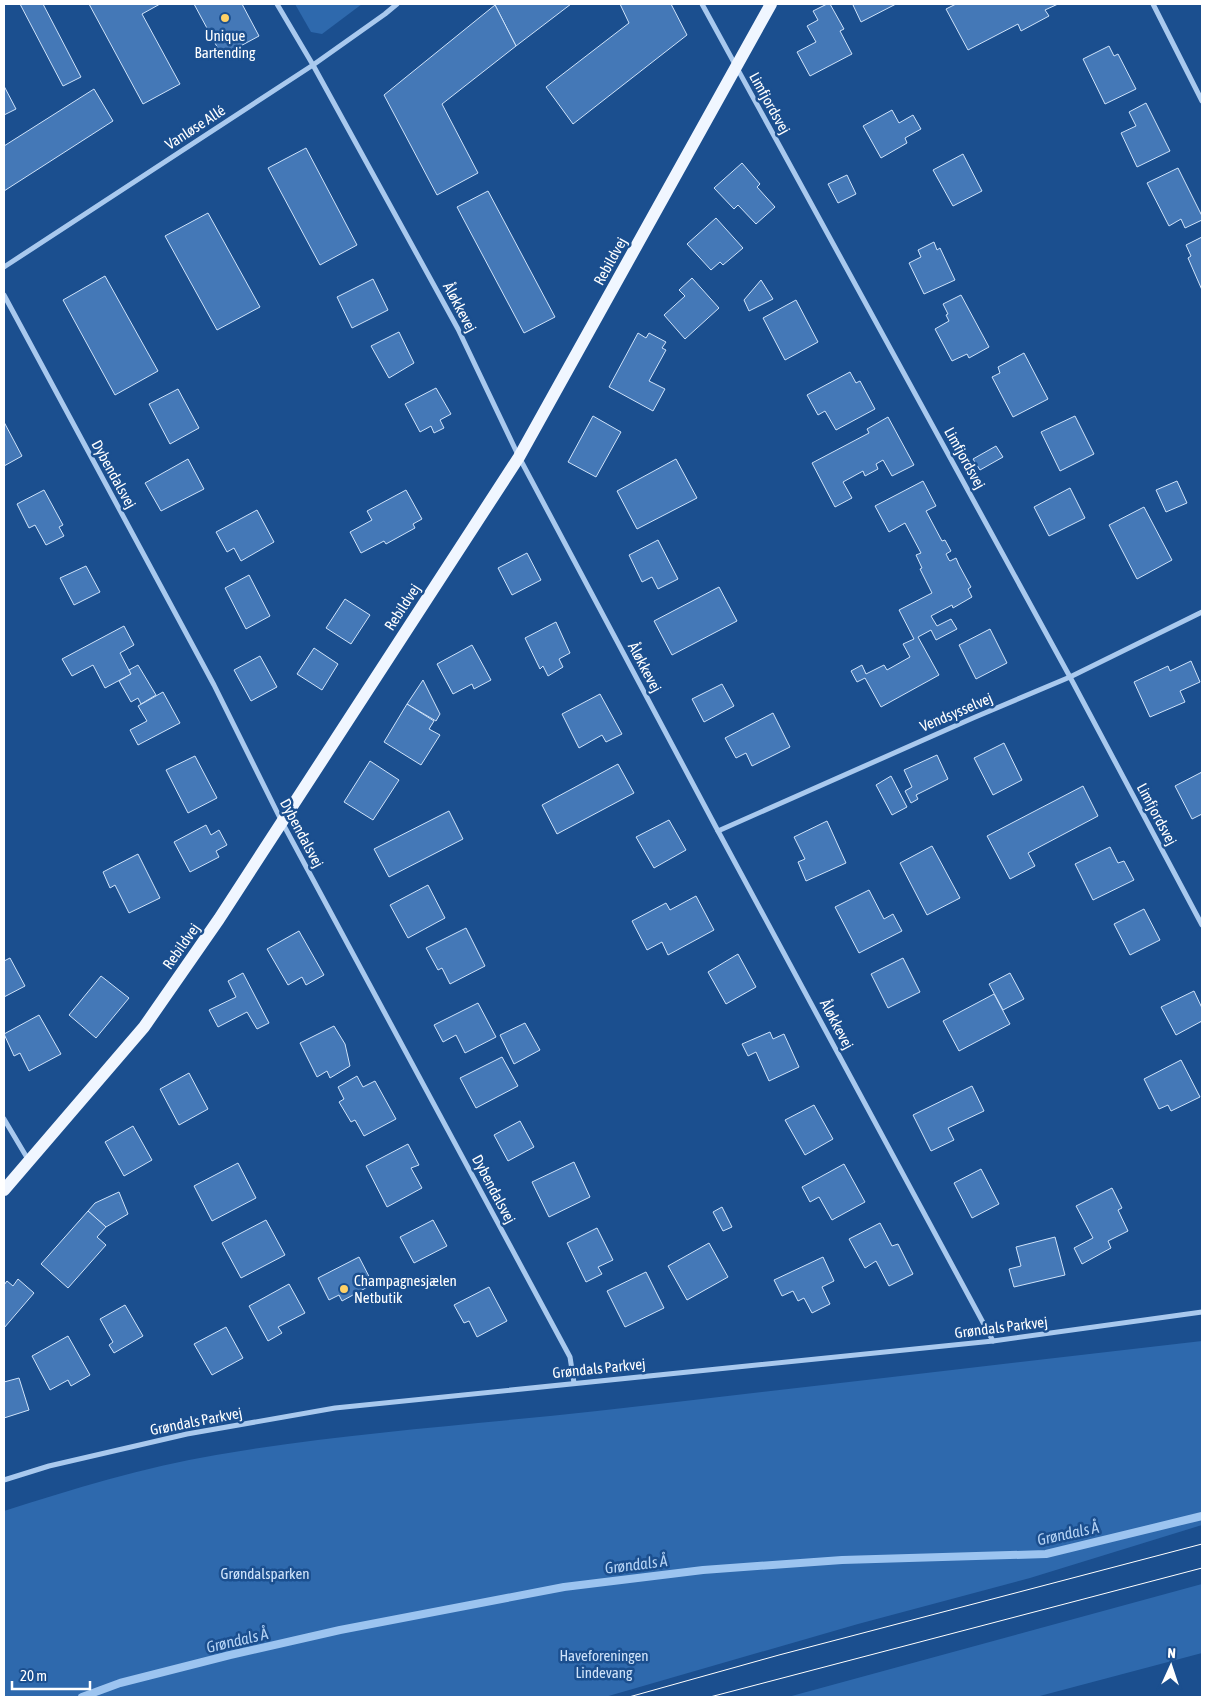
<svg xmlns="http://www.w3.org/2000/svg" width="1206" height="1701" viewBox="0 0 1206 1701" font-family="'Asap Condensed',sans-serif">
<rect width="100%" height="100%" fill="#1b4f8f"/>
<!-- green -->
<g fill="#2e69ad">
<polygon points="295,4 362,4 322,34 311,32"/>
<path d="M1202,1341V1525L1030,1578L858,1624L605,1697H4V1511C73,1489 144,1467 216,1455C342,1433 470,1425 597,1411C799,1388 1000,1364 1202,1341Z"/>
<polygon points="1202,1584 1202,1653 1036,1697 788,1697"/>
</g>
<g fill="none" stroke-linecap="round" stroke-linejoin="round">
<!-- stream -->
<polyline stroke="#9cc4f0" stroke-width="8" points="82,1697 120,1683 230,1655 340,1630 564,1587 703,1570 842,1560 1046,1554 1202,1516"/>
</g>
<!-- building -->
<g fill="#4478b7" stroke="#cfe3fa">
<polygon points="20,4 43,4 81,77 63,86"/>
<polygon points="89,4 160,4 142,14 180,84 143,104"/>
<polygon points="194,4 242,4 259,36 222,56"/>
<polygon points="497,4 571,4 516,46 495,5"/>
<polygon points="620,4 671,4 687,35 573,124 546,87 629,23"/>
<polygon points="827,4 830,4 844,29 840,31 852,54 810,76 797,52 816,42 807,26 818,20 813,11"/>
<polygon points="855,4 896,4 861,22 853,5"/>
<polygon points="956,4 1058,4 1045,10 1049,16 1021,31 1018,24 968,50 946,9"/>
<polygon points="495,5 516,46 442,104 478,173 437,195 384,95"/>
<polygon points="1109,46 1114,56 1118,54 1136,89 1105,104 1083,59"/>
<polygon points="4,86 16,109 4,115"/>
<polygon points="94,89 113,121 4,191 4,146"/>
<polygon points="1146,103 1170,151 1137,167 1121,133 1136,126 1129,112"/>
<polygon points="892,110 899,123 913,115 921,129 905,138 907,143 881,158 863,126"/>
<polygon points="306,148 357,245 320,265 268,168"/>
<polygon points="963,154 982,191 953,206 933,170"/>
<polygon points="742,163 760,184 757,187 775,207 756,224 738,205 734,209 714,188"/>
<polygon points="1178,168 1202,216 1202,220 1185,228 1181,219 1169,226 1147,183"/>
<polygon points="847,175 856,194 838,203 828,184"/>
<polygon points="488,191 555,317 524,333 457,207"/>
<polygon points="208,213 260,307 217,330 165,236"/>
<polygon points="716,218 743,248 723,265 720,262 711,270 687,244"/>
<polygon points="1202,237 1202,290 1188,258 1191,256 1186,245"/>
<polygon points="934,242 937,250 940,248 955,280 924,294 909,263 921,257 918,250"/>
<polygon points="105,276 158,371 115,395 63,300"/>
<polygon points="692,278 719,308 685,339 664,315 685,296 679,290"/>
<polygon points="373,279 388,310 352,328 337,297"/>
<polygon points="761,280 773,299 749,311 744,300"/>
<polygon points="961,295 989,347 969,358 967,354 952,361 935,329 949,321 946,315 948,314 943,304"/>
<polygon points="796,300 818,342 785,360 763,318"/>
<polygon points="399,332 414,363 389,378 371,346"/>
<polygon points="638,333 646,338 649,333 666,342 662,348 666,350 649,381 665,389 653,411 609,387"/>
<polygon points="1024,353 1048,399 1013,417 992,377 1000,373 998,367"/>
<polygon points="850,372 856,383 860,381 875,409 836,430 825,411 818,415 807,395"/>
<polygon points="436,388 451,414 440,420 444,428 434,433 431,426 420,432 405,404"/>
<polygon points="178,389 199,428 170,444 149,404"/>
<polygon points="593,416 621,432 596,477 568,462"/>
<polygon points="1075,416 1094,454 1060,471 1041,432"/>
<polygon points="888,417 914,465 892,476 883,460 876,464 878,469 865,476 863,471 843,482 852,498 835,507 812,463 869,433 867,429"/>
<polygon points="4,422 22,456 4,466"/>
<polygon points="996,446 1003,457 980,470 973,459"/>
<polygon points="188,459 204,489 161,511 145,483"/>
<polygon points="676,459 697,498 637,529 617,491"/>
<polygon points="923,481 936,506 926,511 942,541 945,540 951,551 946,554 949,560 950,561 956,558 959,565 971,587 968,589 972,597 953,608 952,605 931,616 937,626 951,619 957,629 936,640 931,630 918,637 939,675 881,707 865,678 857,682 851,671 862,665 866,674 884,665 887,670 910,657 903,644 914,639 899,610 932,593 920,569 922,568 916,555 921,553 905,523 889,532 875,506"/>
<polygon points="1177,481 1187,503 1166,512 1156,490"/>
<polygon points="1070,488 1085,518 1049,536 1034,507"/>
<polygon points="44,490 63,525 59,527 64,536 46,545 35,525 29,528 17,504"/>
<polygon points="406,490 422,519 413,524 415,528 386,544 384,541 361,553 350,532 372,520 367,511"/>
<polygon points="1144,507 1172,560 1137,579 1109,525"/>
<polygon points="257,510 274,542 241,561 234,548 227,552 216,532"/>
<polygon points="658,540 678,579 658,589 652,577 642,582 629,555"/>
<polygon points="527,553 541,580 512,595 498,568"/>
<polygon points="86,566 100,592 74,605 60,578"/>
<polygon points="249,575 270,616 246,629 225,588"/>
<polygon points="719,587 737,621 672,655 654,621"/>
<polygon points="345,599 370,615 351,644 326,628"/>
<polygon points="556,622 570,653 559,659 563,667 548,676 543,666 540,669 525,638"/>
<polygon points="124,626 134,645 120,653 131,674 105,688 93,665 72,676 62,659"/>
<polygon points="990,629 1007,663 976,679 959,645"/>
<polygon points="472,645 491,680 474,689 472,684 453,694 437,664"/>
<polygon points="314,648 338,664 322,690 297,674"/>
<polygon points="260,656 277,687 251,701 234,670"/>
<polygon points="1191,661 1200,682 1180,691 1185,702 1150,717 1134,682 1168,666 1170,671"/>
<polygon points="138,665 156,695 141,704 138,698 131,702 119,681 131,674 129,670"/>
<polygon points="423,680 440,714 436,721 407,704"/>
<polygon points="722,684 734,706 704,722 692,699"/>
<polygon points="163,692 180,723 138,745 130,730 147,721 138,706"/>
<polygon points="600,694 622,734 606,742 602,735 579,748 562,714"/>
<polygon points="407,704 434,721 429,729 440,735 421,765 384,742"/>
<polygon points="773,713 790,747 752,766 746,753 736,758 725,738"/>
<polygon points="1004,743 1022,780 993,795 974,758"/>
<polygon points="937,755 948,779 916,795 918,799 911,803 905,791 912,787 904,770"/>
<polygon points="195,756 217,798 188,813 166,770"/>
<polygon points="370,761 399,780 373,820 344,802"/>
<polygon points="618,764 634,793 557,834 542,805"/>
<polygon points="1202,772 1202,814 1192,819 1175,786"/>
<polygon points="891,776 907,807 892,815 876,785"/>
<polygon points="1083,786 1098,816 1028,853 1035,866 1010,879 987,836"/>
<polygon points="449,811 463,839 389,877 374,849"/>
<polygon points="669,820 686,850 654,868 636,837"/>
<polygon points="827,821 846,863 806,881 798,862 805,859 794,837"/>
<polygon points="206,825 211,835 219,830 227,845 216,851 219,857 190,872 174,842"/>
<polygon points="932,846 960,898 927,915 900,863"/>
<polygon points="1110,847 1118,863 1124,861 1134,880 1093,900 1075,864"/>
<polygon points="138,854 160,898 129,913 115,885 110,888 103,872"/>
<polygon points="428,885 445,918 408,938 390,905"/>
<polygon points="869,890 884,919 893,914 902,931 859,953 835,907"/>
<polygon points="696,896 714,930 668,955 662,942 647,950 632,921 666,903 670,910"/>
<polygon points="1144,909 1160,940 1130,955 1114,924"/>
<polygon points="466,928 485,966 450,984 442,968 438,970 426,948"/>
<polygon points="299,931 324,975 306,985 302,977 288,985 267,949"/>
<polygon points="738,954 756,987 726,1004 708,972"/>
<polygon points="10,958 25,986 4,997 4,961"/>
<polygon points="903,958 920,992 888,1008 871,974"/>
<polygon points="243,973 269,1023 257,1029 247,1012 218,1027 209,1010 236,997 228,981"/>
<polygon points="1010,973 1024,999 1003,1010 989,984"/>
<polygon points="101,976 129,998 96,1038 69,1015"/>
<polygon points="1194,991 1202,1008 1202,1021 1176,1035 1161,1007"/>
<polygon points="994,994 1010,1024 959,1051 943,1021"/>
<polygon points="478,1003 496,1037 465,1053 456,1035 443,1042 434,1025"/>
<polygon points="39,1015 61,1054 29,1071 20,1053 14,1056 4,1034"/>
<polygon points="525,1023 540,1050 514,1064 500,1035"/>
<polygon points="334,1026 345,1044 350,1066 330,1078 327,1071 317,1077 300,1043"/>
<polygon points="770,1032 773,1039 784,1034 799,1067 769,1081 756,1052 748,1056 742,1044"/>
<polygon points="502,1057 518,1086 476,1108 460,1078"/>
<polygon points="1181,1060 1200,1097 1171,1111 1168,1105 1159,1109 1144,1079"/>
<polygon points="189,1073 208,1109 179,1125 160,1089"/>
<polygon points="357,1076 363,1087 375,1081 396,1119 364,1136 355,1120 351,1122 339,1102 344,1099 338,1087"/>
<polygon points="972,1086 984,1111 948,1128 954,1140 931,1151 913,1115"/>
<polygon points="814,1105 833,1139 805,1155 785,1120"/>
<polygon points="520,1121 534,1147 508,1161 494,1135"/>
<polygon points="133,1126 152,1160 124,1176 105,1142"/>
<polygon points="408,1144 419,1165 411,1168 422,1188 387,1207 366,1166"/>
<polygon points="574,1162 590,1197 549,1217 532,1182"/>
<polygon points="238,1163 256,1198 212,1221 194,1186"/>
<polygon points="844,1164 865,1202 832,1220 819,1197 810,1202 802,1187"/>
<polygon points="981,1169 999,1204 972,1218 954,1183"/>
<polygon points="1112,1188 1122,1208 1118,1210 1128,1231 1108,1241 1111,1248 1082,1264 1074,1248 1093,1238 1076,1206"/>
<polygon points="119,1192 128,1214 106,1227 88,1211 95,1203"/>
<polygon points="722,1207 732,1227 723,1231 713,1212"/>
<polygon points="88,1211 106,1227 97,1237 106,1245 68,1288 41,1264"/>
<polygon points="266,1220 285,1255 241,1278 222,1243"/>
<polygon points="433,1220 447,1246 414,1263 400,1237"/>
<polygon points="880,1223 892,1246 898,1244 913,1274 889,1286 876,1261 865,1268 849,1239"/>
<polygon points="597,1228 613,1260 598,1267 602,1274 586,1282 567,1243"/>
<polygon points="1055,1237 1065,1275 1014,1287 1009,1269 1021,1266 1016,1247"/>
<polygon points="709,1243 728,1277 687,1300 668,1266"/>
<polygon points="359,1257 373,1284 342,1301 339,1295 329,1300 318,1278"/>
<polygon points="823,1257 834,1281 822,1287 830,1304 812,1313 804,1298 798,1301 793,1291 782,1296 774,1280"/>
<polygon points="646,1272 664,1308 625,1327 607,1291"/>
<polygon points="18,1279 34,1293 4,1328 4,1285 7,1281 13,1286"/>
<polygon points="289,1284 305,1313 278,1327 282,1333 268,1341 249,1306"/>
<polygon points="489,1287 507,1321 477,1337 469,1321 464,1323 454,1305"/>
<polygon points="125,1305 143,1336 114,1353 109,1345 113,1342 100,1319"/>
<polygon points="226,1327 243,1358 212,1375 194,1344"/>
<polygon points="68,1336 90,1375 71,1386 68,1380 50,1390 32,1356"/>
<polygon points="19,1378 29,1410 4,1418 4,1382"/>
</g>
<g fill="none" stroke-linecap="round" stroke-linejoin="round">
<!-- street -->
<g stroke="#a9c9ee" stroke-width="5">
<polyline points="277,4 313,65 458,329 519,457 718,831 993,1341"/>
<polyline points="702,4 1070,677 1202,925"/>
<polyline points="1153,4 1202,101"/>
<polyline points="4,267 313,65 385,14 397,4"/>
<polyline points="4,295 214,685 282,822 570,1357 574,1383"/>
<polyline points="718,831 973,718 1070,677 1202,612"/>
<polyline points="4,1119 29,1161"/>
<polyline points="4,1480 49,1466 187,1434 335,1408 993,1341 1202,1312"/>
</g>
<!-- primary -->
<polyline stroke="#f0f6ff" stroke-width="12" points="4,1190 144,1027 219,919 519,457 771,4"/>
<!-- tram -->
<g stroke="#fff" stroke-width="1">
<polyline points="629,1697 779,1655 1202,1544"/>
<polyline points="710,1697 1202,1568"/>
</g>
</g>
<!-- markers -->
<g fill="#ffd166" stroke="#1b4f8f" stroke-width="2">
<circle cx="225" cy="18" r="5"/>
<circle cx="344" cy="1289" r="5"/>
</g>
<g text-anchor="middle" dominant-baseline="central" stroke-width="5" stroke-linejoin="round" paint-order="stroke">
<!-- poi labels -->
<g font-size="15" fill="#fff" stroke="#1b4f8f">
<text x="225" y="35">Unique<tspan x="225" dy="17">Bartending</tspan></text>
<text x="354" y="1280" text-anchor="start">Champagnesjælen<tspan x="354" dy="17">Netbutik</tspan></text>
</g>
<!-- street labels -->
<g font-size="15" fill="#fff" stroke="#1b4f8f">
<text transform="translate(770 103) rotate(61)">Limfjordsvej</text>
<text transform="translate(195 127) rotate(-33)">Vanløse Allé</text>
<text transform="translate(610 261) rotate(-61)">Rebildvej</text>
<text transform="translate(460 307) rotate(62)">Åløkkevej</text>
<text transform="translate(965 458) rotate(61)">Limfjordsvej</text>
<text transform="translate(114 474) rotate(61)">Dybendalsvej</text>
<text transform="translate(402 607) rotate(-57)">Rebildvej</text>
<text transform="translate(645 667) rotate(62)">Åløkkevej</text>
<text transform="translate(956 712) rotate(-23)">Vendsysselvej</text>
<text transform="translate(1157 814) rotate(62)">Limfjordsvej</text>
<text transform="translate(302 833) rotate(62)">Dybendalsvej</text>
<text transform="translate(181 946) rotate(-55)">Rebildvej</text>
<text transform="translate(837 1024) rotate(62)">Åløkkevej</text>
<text transform="translate(494 1189) rotate(62)">Dybendalsvej</text>
<text transform="translate(1001 1327) rotate(-7)">Grøndals Parkvej</text>
<text transform="translate(599 1368) rotate(-6)">Grøndals Parkvej</text>
<text transform="translate(196 1421) rotate(-11)">Grøndals Parkvej</text>
</g>
<!-- park labels -->
<g font-size="15" fill="#cfe3fa" stroke="#1b4f8f">
<text x="265" y="1573">Grøndalsparken</text>
<text x="604" y="1655">Haveforeningen<tspan x="604" dy="17">Lindevang</tspan></text>
</g>
<!-- water labels -->
<g font-size="16" font-style="italic" fill="#b5d3f5" stroke="#1b4f8f">
<text transform="translate(1068 1533) rotate(-12)">Grøndals Å</text>
<text transform="translate(636 1564) rotate(-7)">Grøndals Å</text>
<text transform="translate(237 1640) rotate(-13)">Grøndals Å</text>
</g>
</g>
<!-- border -->
<rect width="1206" height="1701" fill="none" stroke="#ffffff" stroke-width="10"/>
<!-- north arrow -->
<g transform="translate(1171 1666) rotate(3)" stroke="#1b4f8f" stroke-width="4" paint-order="stroke">
<path d="M0-4L9 19L0 12L-9 19Z" fill="#ffffff"/>
<text y="-8" font-size="14" font-weight="bold" text-anchor="middle" fill="#ffffff">N</text>
</g>
<!-- scale -->
<path d="M12 1681v8h78v-8" fill="none" stroke="#ffffff" stroke-width="2.5"/>
<text x="20" y="1681" font-size="15" fill="#ffffff" stroke="#1b4f8f" stroke-width="4" paint-order="stroke">20 m</text>
</svg>
